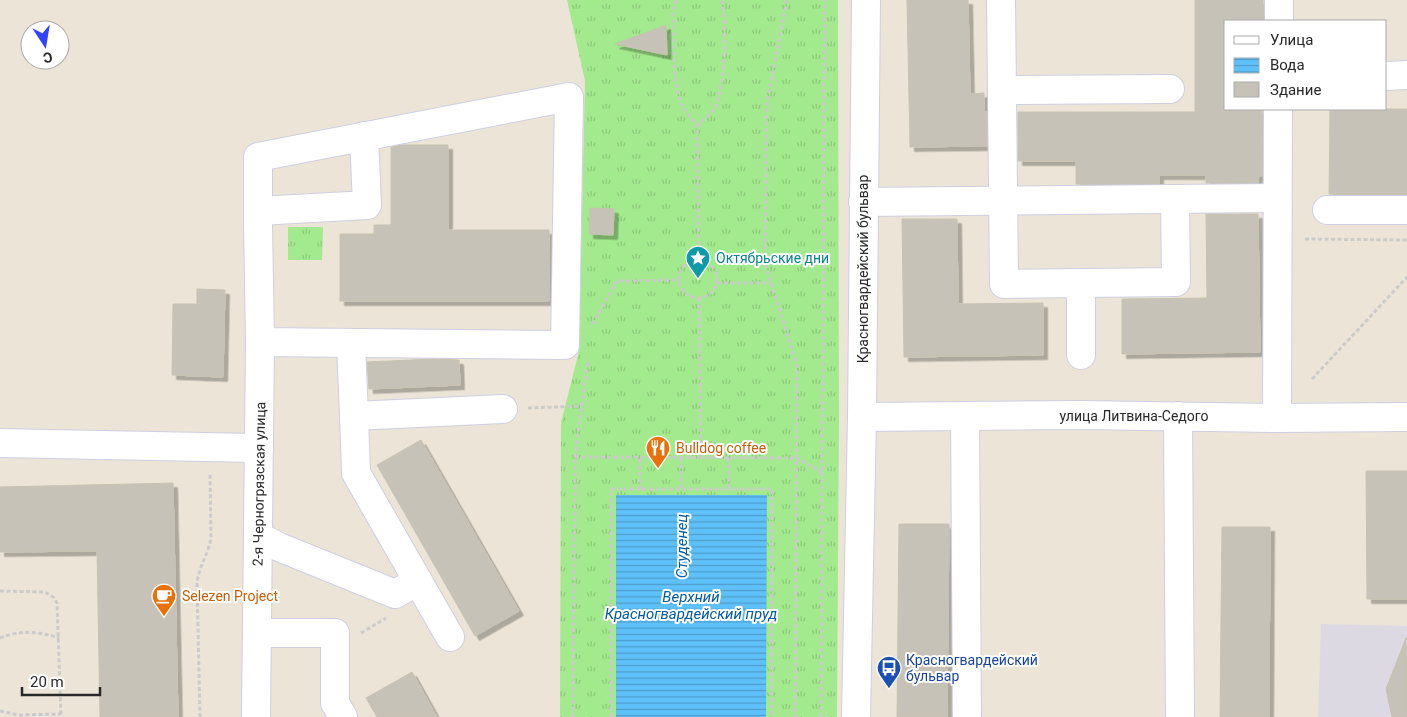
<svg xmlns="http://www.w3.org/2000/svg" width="1407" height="717" viewBox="0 0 1407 717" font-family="Roboto,sans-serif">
<defs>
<pattern id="grass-tufts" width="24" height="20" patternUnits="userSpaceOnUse" patternTransform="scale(1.25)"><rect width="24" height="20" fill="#a3e98d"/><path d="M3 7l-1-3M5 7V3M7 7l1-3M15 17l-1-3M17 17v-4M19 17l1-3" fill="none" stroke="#8cc87a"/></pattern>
<pattern id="water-rules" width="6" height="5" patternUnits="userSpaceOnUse" patternTransform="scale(1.25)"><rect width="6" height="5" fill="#5ec1fa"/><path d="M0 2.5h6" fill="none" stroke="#4e9dca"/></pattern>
<filter id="shadow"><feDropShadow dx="4.5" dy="4.5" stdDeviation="0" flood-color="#0004"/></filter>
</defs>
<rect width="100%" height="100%" fill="#ece5d7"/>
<!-- industrial -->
<polygon fill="#ddd9e3" points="1321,624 1407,626 1407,717 1318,717"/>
<!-- grass -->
<g fill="url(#grass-tufts)">
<polygon points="567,0 838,0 839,418 837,717 560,717 561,423 579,351 585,81"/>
<polygon points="288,227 323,227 322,260 288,260"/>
</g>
<!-- water -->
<polygon fill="url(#water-rules)" points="616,495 767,495 766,717 616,717"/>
<!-- building -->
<g fill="#c7c2b7" stroke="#c7c2b1" filter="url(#shadow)">
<polygon points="907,0 968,0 970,94 984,93 984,112 987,112 987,146 910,147"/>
<polygon points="1195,0 1263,0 1263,21 1226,21 1226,109 1262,109 1262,176 1258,176 1258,183 1206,183 1206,175 1159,175 1159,184 1076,184 1076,161 1018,161 1018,112 1195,112"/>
<polygon points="666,25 667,55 615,44"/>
<polygon points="1330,109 1407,109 1407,194 1329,194"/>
<polygon points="401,145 448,145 448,230 549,230 549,301 340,301 340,234 374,234 374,225 391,225 391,147"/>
<polygon points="590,208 614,209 613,235 589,234"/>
<polygon points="1206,214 1258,214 1260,352 1122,354 1122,299 1207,298"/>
<polygon points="902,219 957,219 958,304 1043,303 1043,355 904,357"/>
<polygon points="197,289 225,290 223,377 172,375 173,304 197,304"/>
<polygon points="433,359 459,360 460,385 369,389 367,362"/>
<polygon points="421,440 519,611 475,636 377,465"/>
<polygon points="1366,471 1407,471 1407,599 1367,599"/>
<polygon points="173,483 178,717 100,717 97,551 0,552 0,487"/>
<polygon points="899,524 949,524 947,717 897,717"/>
<polygon points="1222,527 1270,527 1269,717 1220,717"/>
<polygon points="1406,638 1407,717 1392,717 1386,689"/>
<polygon points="412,672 437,717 377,717 366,698"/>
</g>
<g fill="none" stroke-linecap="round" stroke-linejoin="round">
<defs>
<g id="minor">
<polyline points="1001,0 1004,284 1176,282 1175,199"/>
<polyline points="1279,21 1279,0"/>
<polyline points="1386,76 1407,75"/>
<polyline points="1002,90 1170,89"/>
<polyline points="863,202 1276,198"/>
<polyline points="1327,210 1407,210"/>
<polyline points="258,211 367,205 364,136"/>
<polyline points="1081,283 1081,355"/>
<polyline points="351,343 354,416 503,409"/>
<polyline points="354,416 356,473 450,637"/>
<polyline points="965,416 967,717"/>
<polyline points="1178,416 1180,717"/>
<polyline points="862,417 1082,415 1277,418 1407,417"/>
<polyline points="1277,418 1278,109"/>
<polyline points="0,443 259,448"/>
<polyline points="258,536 279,547 395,594 418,581"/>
<polyline points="257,633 335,633 335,703 343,717"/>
<polyline points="256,717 260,342 258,223 258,157 569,97 565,345 260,342"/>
<polyline points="856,717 862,417 866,0"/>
</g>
</defs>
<!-- minor casing -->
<use href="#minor" stroke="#cdcee3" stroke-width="30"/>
<!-- path -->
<g stroke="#cbcbcb" stroke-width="3" stroke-dasharray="4 2.5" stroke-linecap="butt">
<polyline points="676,0 673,12 675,76 681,104 697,126 699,260"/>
<polyline points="787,0 767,103 765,263 797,365 795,717"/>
<path d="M697,126C703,120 712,113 716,106C725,83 727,25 722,0"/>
<polyline points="1305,239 1407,240"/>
<circle cx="698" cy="279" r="19"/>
<polyline points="717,283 771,283"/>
<polyline points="699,298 701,458"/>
<polyline points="593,324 617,281 680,280"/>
<polyline points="1312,379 1407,277"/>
<polyline points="528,408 582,406"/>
<polyline points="575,457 796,458 823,473"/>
<polyline points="681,458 681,489"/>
<polyline points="729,458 729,489"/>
<polyline points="640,489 640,458"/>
<polyline points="0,591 45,592 53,597 57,603 61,717"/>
<polyline points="361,633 386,618"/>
<path d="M0,638C20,630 39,631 59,638"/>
<polyline points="0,711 18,715 61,714"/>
<path d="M200,717L197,583C199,566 209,553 211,537L210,473"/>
<polyline points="573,717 575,456 588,360"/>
<polyline points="611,717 611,489 772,489 772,717"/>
<polyline points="821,717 825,0"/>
</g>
<!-- minor -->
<use href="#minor" stroke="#fff" stroke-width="28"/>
</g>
<!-- icons -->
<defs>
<symbol id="sight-pin" viewBox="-11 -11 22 30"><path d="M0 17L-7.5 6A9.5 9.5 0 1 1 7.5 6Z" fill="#0f9aa8" stroke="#fff"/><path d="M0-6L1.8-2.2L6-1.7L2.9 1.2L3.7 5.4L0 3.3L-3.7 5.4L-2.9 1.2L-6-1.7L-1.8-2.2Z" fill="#fff"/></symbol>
<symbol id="restaurant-pin" viewBox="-11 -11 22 30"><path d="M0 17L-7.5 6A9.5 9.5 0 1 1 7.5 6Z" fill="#e8710a" stroke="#fff"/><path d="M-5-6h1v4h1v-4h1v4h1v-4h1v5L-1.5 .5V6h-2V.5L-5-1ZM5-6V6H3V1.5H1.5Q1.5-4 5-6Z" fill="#fff"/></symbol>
<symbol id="cafe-pin" viewBox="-11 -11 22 30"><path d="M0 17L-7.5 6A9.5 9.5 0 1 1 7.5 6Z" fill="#e8710a" stroke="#fff"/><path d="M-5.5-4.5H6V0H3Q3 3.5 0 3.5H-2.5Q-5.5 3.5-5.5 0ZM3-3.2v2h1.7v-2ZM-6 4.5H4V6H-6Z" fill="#fff"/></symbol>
<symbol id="bus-pin" viewBox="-11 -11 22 30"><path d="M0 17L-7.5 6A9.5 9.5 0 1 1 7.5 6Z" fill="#1a4fb4" stroke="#fff"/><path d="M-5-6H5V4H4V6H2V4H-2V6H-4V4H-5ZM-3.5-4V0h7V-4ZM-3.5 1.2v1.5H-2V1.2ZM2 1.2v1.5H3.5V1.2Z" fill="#fff"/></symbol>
</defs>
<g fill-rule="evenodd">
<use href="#sight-pin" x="684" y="244" width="28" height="38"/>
<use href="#restaurant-pin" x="644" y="434" width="28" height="38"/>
<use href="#cafe-pin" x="150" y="582" width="28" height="38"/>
<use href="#bus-pin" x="875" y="654" width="28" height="38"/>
</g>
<g text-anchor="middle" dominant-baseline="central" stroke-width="4" stroke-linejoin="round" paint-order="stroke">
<!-- culture labels -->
<g font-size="14" fill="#0d838f" stroke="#fff" text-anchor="start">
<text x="716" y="258">Октябрьские дни</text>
</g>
<!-- street labels -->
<g font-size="14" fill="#282828" stroke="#fff">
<text transform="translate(863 269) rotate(-90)">Красногвардейский бульвар</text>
<text x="1134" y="416">улица Литвина-Седого</text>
<text transform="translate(259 484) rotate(-89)">2-я Черногрязская улица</text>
</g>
<!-- food labels -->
<g font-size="14" fill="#c56008" stroke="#fff" text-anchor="start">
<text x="676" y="448">Bulldog coffee</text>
<text x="182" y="596">Selezen Project</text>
</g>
<!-- transit labels -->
<g font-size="14" fill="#164399" stroke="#fff" text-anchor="start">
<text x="906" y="660">Красногвардейский<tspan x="906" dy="16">бульвар</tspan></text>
</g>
<!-- water labels -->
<g font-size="15" font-style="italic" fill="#005aa3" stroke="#fff">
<text transform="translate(682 546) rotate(-90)">Студенец</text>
<text x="691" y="597">Верхний<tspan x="691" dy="17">Красногвардейский пруд</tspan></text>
</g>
</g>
<!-- legend -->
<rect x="1224" y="20" width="162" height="90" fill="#ffffff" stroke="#a9a9a9"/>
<rect x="1234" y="36" width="25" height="8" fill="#ffffff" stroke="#a9a9a9"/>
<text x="1270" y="45" font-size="15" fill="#282828">Улица</text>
<rect x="1234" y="58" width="25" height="15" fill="url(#water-rules)" stroke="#a9a9a9"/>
<text x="1270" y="70" font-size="15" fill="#282828">Вода</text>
<rect x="1234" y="82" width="25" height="15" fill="#c7c2b7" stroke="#a9a9a9"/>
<text x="1270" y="95" font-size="15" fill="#282828">Здание</text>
<!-- north arrow -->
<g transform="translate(45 45) rotate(168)"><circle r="24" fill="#ffffff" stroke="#a9a9a9"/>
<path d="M0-4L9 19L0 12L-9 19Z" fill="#3143ff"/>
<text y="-8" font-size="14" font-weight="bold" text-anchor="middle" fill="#282828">С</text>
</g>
<!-- scale -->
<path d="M22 687v8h78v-8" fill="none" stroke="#282828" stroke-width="2.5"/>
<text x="30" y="687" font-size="15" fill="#282828" stroke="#ffffff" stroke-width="4" paint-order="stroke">20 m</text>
</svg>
